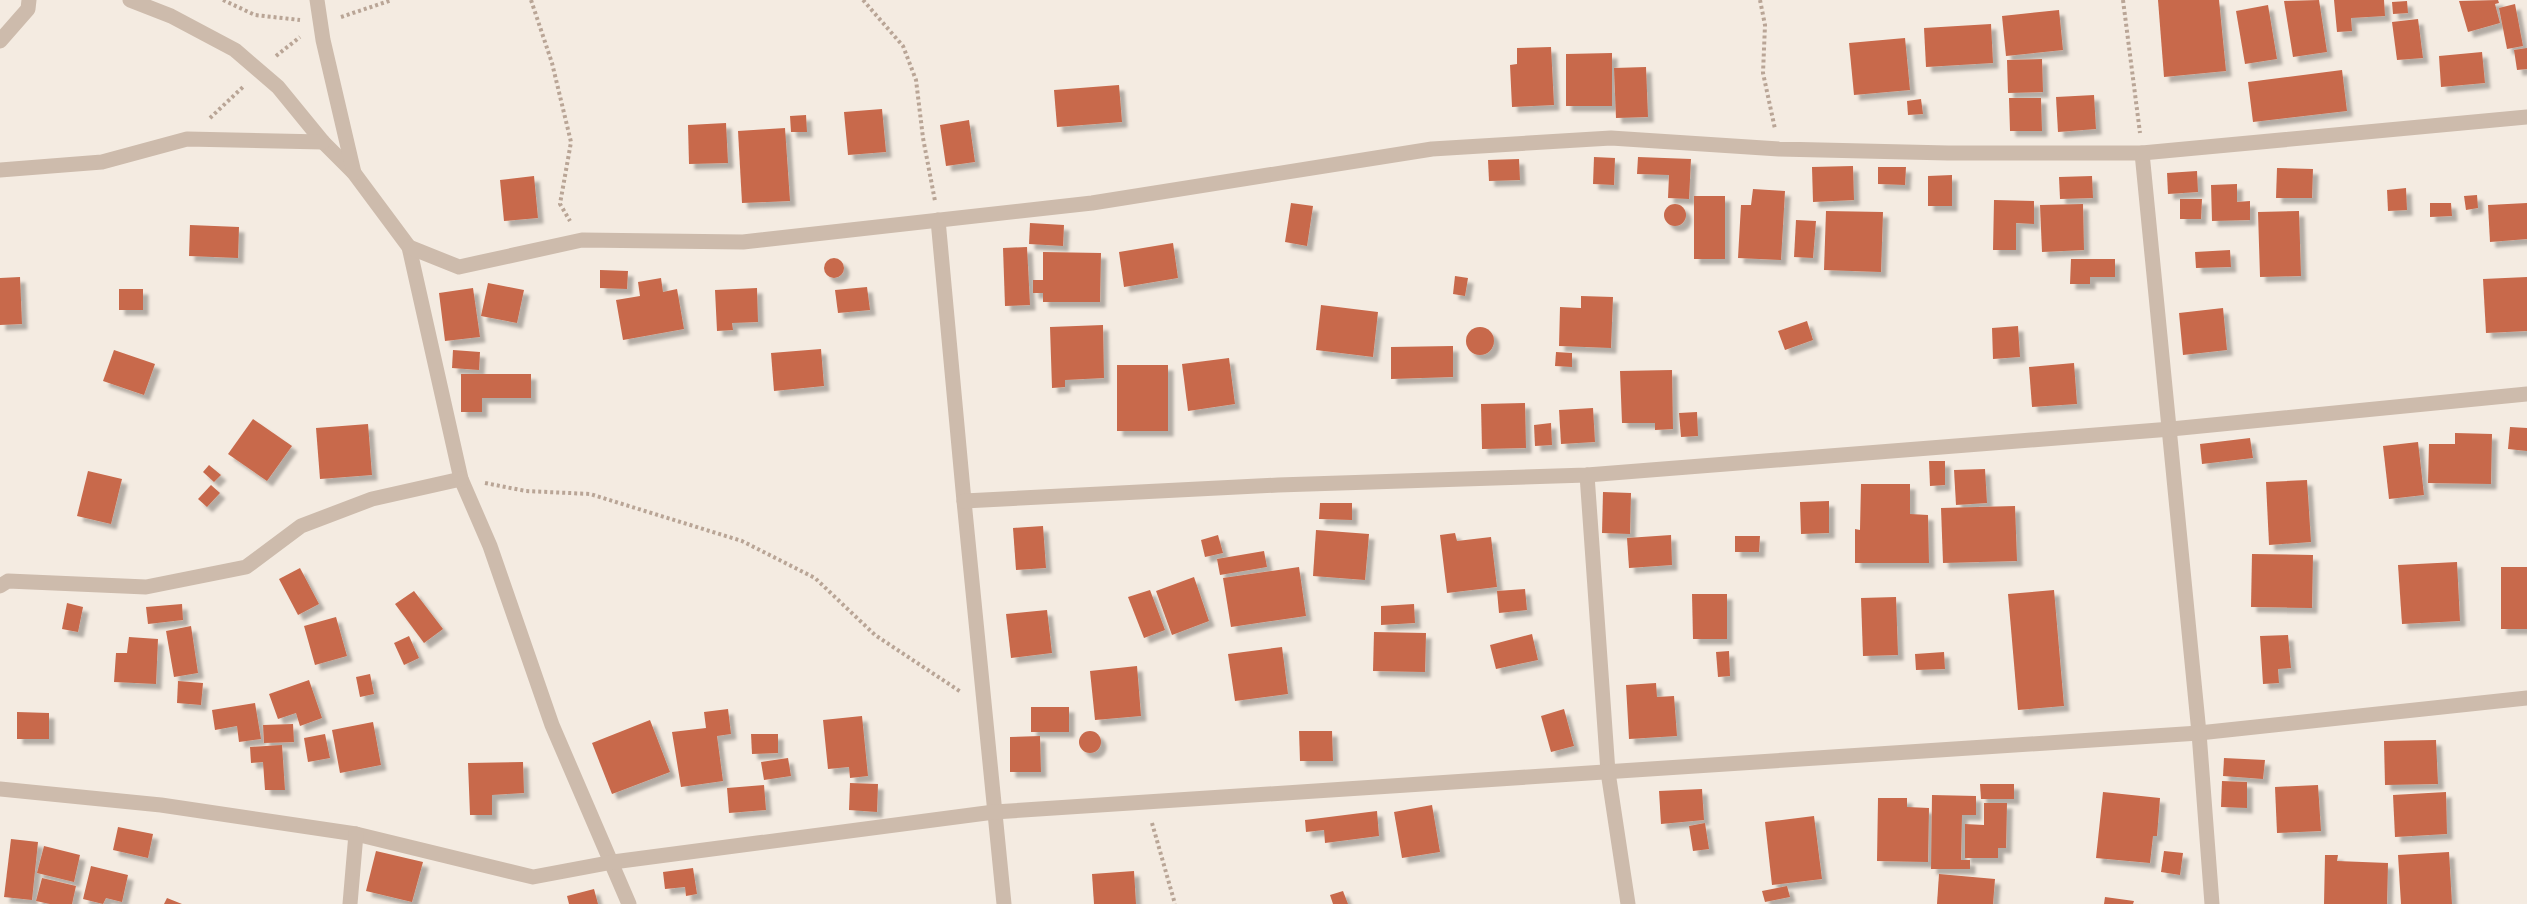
<svg xmlns="http://www.w3.org/2000/svg" width="2527" height="904" viewBox="0 0 2527 904" font-family="'Noto Sans',sans-serif">
<defs>
<filter id="shadow"><feDropShadow dx="5.5" dy="5.5" stdDeviation="1.5" flood-color="#0004"/></filter>
</defs>
<rect width="100%" height="100%" fill="#f4ebe1"/>
<!-- building -->
<g fill="#c8694b" filter="url(#shadow)">
<polygon points="2158,0 2219,0 2226,71 2164,77"/>
<polygon points="2319,0 2327,52 2293,57 2284,1"/>
<polygon points="2334,0 2384,0 2385,16 2351,18 2352,31 2337,32"/>
<polygon points="2498,0 2499,3 2495,4 2500,23 2468,32 2459,1"/>
<polygon points="2407,1 2408,13 2393,14 2392,2"/>
<polygon points="2515,4 2523,46 2507,49 2499,8"/>
<polygon points="2268,5 2277,59 2245,64 2236,11"/>
<polygon points="2059,10 2063,50 2006,56 2002,16"/>
<polygon points="2418,19 2423,58 2397,60 2392,22"/>
<polygon points="1991,24 1993,63 1926,67 1924,28"/>
<polygon points="1905,38 1910,90 1854,95 1849,43"/>
<polygon points="1551,47 1554,105 1512,107 1510,65 1517,64 1517,48"/>
<polygon points="2527,48 2527,69 2517,70 2514,50"/>
<polygon points="2482,52 2485,83 2441,87 2439,56"/>
<polygon points="1612,53 1612,106 1566,106 1566,54"/>
<polygon points="2042,59 2043,92 2008,93 2007,60"/>
<polygon points="1646,67 1648,117 1616,118 1614,68"/>
<polygon points="2342,70 2347,111 2253,122 2248,82"/>
<polygon points="1119,85 1122,122 1057,127 1054,90"/>
<polygon points="2094,95 2096,129 2058,132 2056,97"/>
<polygon points="2009,98 2041,98 2042,131 2010,131"/>
<polygon points="1921,99 1923,114 1908,115 1907,101"/>
<polygon points="882,109 886,152 848,155 844,112"/>
<polygon points="806,115 807,132 791,132 790,116"/>
<polygon points="969,120 975,162 946,166 940,125"/>
<polygon points="726,123 728,163 689,164 688,125"/>
<polygon points="785,128 790,201 742,203 738,131"/>
<polygon points="1594,157 1615,158 1614,185 1593,184"/>
<polygon points="1638,157 1691,159 1689,199 1668,198 1669,175 1637,174"/>
<polygon points="1519,159 1520,180 1489,181 1488,160"/>
<polygon points="1853,166 1854,200 1813,202 1812,167"/>
<polygon points="1878,167 1906,167 1905,185 1878,184"/>
<polygon points="2277,168 2313,169 2312,198 2276,198"/>
<polygon points="2197,171 2198,192 2168,194 2167,173"/>
<polygon points="1952,175 1952,206 1928,206 1928,176"/>
<polygon points="534,176 538,218 504,221 500,180"/>
<polygon points="2092,176 2093,198 2060,199 2059,177"/>
<polygon points="2237,184 2237,202 2250,201 2250,220 2212,221 2211,185"/>
<polygon points="2406,188 2407,210 2388,211 2387,190"/>
<polygon points="1753,189 1785,191 1781,260 1738,258 1741,205 1751,205"/>
<polygon points="2477,195 2478,208 2466,210 2464,196"/>
<rect x="1694" y="196" width="31" height="63"/>
<polygon points="2180,199 2202,199 2201,219 2180,219"/>
<polygon points="1994,200 2034,201 2034,224 2016,223 2016,250 1993,250"/>
<polygon points="1291,203 1313,206 1307,246 1285,242"/>
<polygon points="2430,203 2451,203 2452,216 2430,217"/>
<polygon points="2527,203 2527,239 2490,242 2488,205"/>
<polygon points="2083,204 2084,250 2042,252 2040,205"/>
<circle cx="1675" cy="215" r="11"/>
<polygon points="1826,211 1883,212 1881,272 1824,270"/>
<polygon points="2299,211 2301,276 2260,277 2258,212"/>
<polygon points="1796,220 1816,221 1813,258 1794,257"/>
<polygon points="1030,223 1064,225 1063,246 1029,244"/>
<polygon points="190,225 239,227 238,258 189,256"/>
<polygon points="1173,243 1178,278 1124,287 1119,252"/>
<polygon points="1027,247 1030,305 1005,306 1003,248"/>
<polygon points="2230,250 2231,267 2196,268 2195,252"/>
<polygon points="1043,252 1101,253 1100,302 1043,302 1043,293 1033,293 1033,280 1043,280"/>
<circle cx="834" cy="268" r="10"/>
<polygon points="2071,259 2115,259 2115,277 2090,277 2090,284 2070,284"/>
<polygon points="600,270 628,271 627,289 600,288"/>
<polygon points="1455,276 1468,278 1465,296 1453,294"/>
<polygon points="20,277 22,324 0,325 0,278"/>
<polygon points="2527,277 2527,331 2486,333 2483,279"/>
<polygon points="661,278 663,292 677,289 684,329 623,340 616,300 640,296 638,282"/>
<polygon points="488,283 524,290 517,323 481,316"/>
<polygon points="867,287 870,310 838,313 835,290"/>
<polygon points="473,288 480,337 445,341 439,293"/>
<polygon points="757,288 758,322 732,323 733,330 717,331 715,290"/>
<rect x="119" y="289" width="24" height="21"/>
<polygon points="1581,296 1613,297 1611,348 1559,346 1560,307 1581,308"/>
<polygon points="1321,305 1378,312 1373,357 1316,350"/>
<polygon points="2223,308 2227,350 2183,355 2179,313"/>
<polygon points="1807,321 1813,340 1785,350 1778,331"/>
<polygon points="1103,325 1104,378 1065,380 1065,387 1052,388 1050,327"/>
<polygon points="2018,326 2020,357 1993,359 1992,328"/>
<circle cx="1480" cy="341" r="14"/>
<polygon points="1453,346 1453,377 1391,379 1391,347"/>
<polygon points="821,349 824,386 774,391 771,353"/>
<polygon points="114,350 155,364 144,395 103,381"/>
<polygon points="453,350 480,352 479,370 452,368"/>
<polygon points="1556,352 1572,353 1572,367 1555,366"/>
<polygon points="1229,358 1235,404 1188,411 1182,364"/>
<polygon points="2074,363 2077,404 2032,407 2029,367"/>
<rect x="1117" y="365" width="51" height="66"/>
<polygon points="1672,370 1673,429 1655,430 1655,423 1622,423 1620,371"/>
<polygon points="461,374 531,374 531,398 482,398 482,412 461,412"/>
<polygon points="1525,403 1526,448 1482,449 1481,404"/>
<polygon points="1593,408 1595,442 1561,444 1559,410"/>
<polygon points="1697,412 1698,436 1681,437 1679,413"/>
<polygon points="253,419 292,446 267,481 228,454"/>
<polygon points="1551,423 1552,445 1535,446 1534,425"/>
<polygon points="368,424 372,475 320,479 316,428"/>
<polygon points="2510,427 2527,428 2527,451 2508,449"/>
<polygon points="2455,433 2492,434 2491,484 2428,483 2429,444 2455,444"/>
<polygon points="2250,438 2253,458 2202,464 2200,444"/>
<polygon points="2418,442 2424,495 2389,499 2383,446"/>
<polygon points="1929,461 1945,461 1945,485 1930,486"/>
<polygon points="209,465 221,475 214,482 203,472"/>
<polygon points="1985,469 1987,503 1956,505 1954,470"/>
<polygon points="88,471 122,479 111,524 77,516"/>
<polygon points="2307,480 2311,542 2269,545 2266,482"/>
<polygon points="1861,484 1910,484 1910,514 1928,515 1929,563 1855,563 1855,529 1860,530"/>
<polygon points="211,485 220,493 207,507 198,499"/>
<polygon points="1603,492 1631,493 1630,534 1602,533"/>
<polygon points="1829,501 1829,533 1801,534 1800,502"/>
<polygon points="1320,503 1352,503 1352,520 1319,519"/>
<polygon points="2015,506 2017,561 1943,563 1941,508"/>
<polygon points="1043,526 1046,568 1016,570 1013,528"/>
<polygon points="1316,530 1369,534 1365,580 1313,576"/>
<polygon points="1455,533 1457,541 1491,537 1497,587 1447,593 1440,535"/>
<polygon points="1218,535 1223,553 1205,557 1201,540"/>
<polygon points="1671,535 1672,565 1629,568 1627,538"/>
<polygon points="1735,536 1760,536 1759,552 1735,552"/>
<polygon points="1264,551 1267,567 1220,575 1217,559"/>
<polygon points="2252,554 2313,555 2312,608 2251,607"/>
<polygon points="2457,562 2460,621 2402,624 2398,565"/>
<polygon points="1299,567 1306,616 1231,627 1223,578"/>
<rect x="2501" y="567" width="26" height="62"/>
<polygon points="300,568 319,604 298,615 279,579"/>
<polygon points="1194,577 1209,621 1172,635 1156,591"/>
<polygon points="1525,589 1527,610 1499,613 1497,591"/>
<polygon points="1150,590 1165,630 1144,638 1128,597"/>
<polygon points="2054,590 2064,706 2018,710 2008,594"/>
<polygon points="414,591 443,629 424,643 395,604"/>
<polygon points="1692,594 1727,594 1727,639 1693,639"/>
<polygon points="1896,597 1898,655 1863,656 1861,598"/>
<polygon points="67,603 83,607 78,632 62,629"/>
<polygon points="182,604 183,620 148,624 146,607"/>
<polygon points="1414,604 1415,623 1381,625 1381,606"/>
<polygon points="1047,610 1052,653 1011,658 1006,614"/>
<polygon points="336,617 347,656 315,665 304,626"/>
<polygon points="191,626 198,673 174,677 166,631"/>
<polygon points="1374,632 1426,633 1425,672 1373,671"/>
<polygon points="1532,634 1538,660 1496,669 1490,645"/>
<polygon points="2288,635 2291,668 2278,669 2279,683 2263,684 2260,636"/>
<polygon points="409,636 419,658 404,665 394,643"/>
<polygon points="129,637 158,639 156,684 114,682 116,653 127,653"/>
<polygon points="1282,647 1288,694 1235,701 1228,654"/>
<polygon points="1729,651 1730,676 1718,677 1716,652"/>
<polygon points="1944,652 1945,669 1916,670 1915,654"/>
<polygon points="1137,666 1141,716 1095,720 1090,671"/>
<polygon points="370,674 374,694 360,697 356,677"/>
<polygon points="309,680 322,718 300,726 296,713 278,719 269,694"/>
<polygon points="178,681 203,683 201,705 177,703"/>
<polygon points="1656,683 1657,697 1674,696 1677,736 1629,739 1626,685"/>
<polygon points="255,703 261,739 239,742 237,726 215,730 212,710"/>
<rect x="1031" y="707" width="38" height="25"/>
<polygon points="728,709 731,734 717,736 723,781 681,787 672,732 706,728 704,712"/>
<polygon points="1564,709 1574,746 1551,752 1541,716"/>
<polygon points="17,712 49,713 49,739 17,739"/>
<polygon points="862,716 868,776 850,778 849,767 828,769 823,720"/>
<polygon points="650,720 670,772 612,794 592,743"/>
<polygon points="373,722 381,765 340,773 332,730"/>
<polygon points="293,724 294,742 264,743 263,725"/>
<circle cx="1090" cy="742" r="11"/>
<polygon points="1299,731 1332,731 1333,761 1300,761"/>
<polygon points="325,734 330,758 308,762 304,738"/>
<polygon points="751,734 778,734 778,753 752,754"/>
<polygon points="1040,736 1041,772 1010,772 1010,737"/>
<polygon points="2436,740 2438,784 2385,785 2384,741"/>
<polygon points="282,745 285,790 265,790 263,762 251,763 250,747"/>
<polygon points="788,758 791,776 764,780 761,762"/>
<polygon points="2224,758 2265,760 2263,779 2223,776"/>
<polygon points="523,762 524,793 492,795 492,815 470,815 468,763"/>
<polygon points="2222,781 2247,782 2247,808 2221,807"/>
<polygon points="850,783 878,784 877,812 849,810"/>
<polygon points="1980,784 2014,784 2014,799 1981,799"/>
<polygon points="764,785 766,810 729,813 727,788"/>
<polygon points="2318,785 2321,831 2277,833 2275,787"/>
<polygon points="1702,789 1704,820 1661,824 1659,791"/>
<polygon points="2103,792 2160,798 2157,836 2153,836 2150,863 2096,858"/>
<polygon points="2446,792 2447,834 2395,837 2393,795"/>
<polygon points="1932,795 1976,796 1976,815 1962,815 1961,860 1970,860 1970,869 1931,869"/>
<polygon points="1878,798 1907,798 1907,807 1929,808 1928,862 1877,861"/>
<polygon points="1984,803 2007,803 2006,848 1998,848 1998,858 1965,858 1965,824 1984,825"/>
<polygon points="1432,805 1440,852 1402,858 1394,812"/>
<polygon points="1377,811 1379,836 1325,843 1324,830 1306,832 1305,820"/>
<polygon points="1814,816 1822,879 1772,885 1765,822"/>
<polygon points="1705,823 1709,849 1693,851 1689,826"/>
<polygon points="118,827 153,834 148,858 113,850"/>
<polygon points="11,839 38,842 32,900 4,897"/>
<polygon points="44,846 80,855 74,882 37,873"/>
<polygon points="376,851 423,862 412,902 366,891"/>
<polygon points="2164,851 2183,853 2180,875 2161,872"/>
<polygon points="2449,852 2452,904 2401,904 2398,855"/>
<polygon points="2325,855 2338,855 2337,861 2388,863 2387,904 2324,904"/>
<polygon points="91,866 128,875 122,902 106,898 103,904 83,899"/>
<polygon points="693,868 697,894 686,896 685,887 665,889 663,872"/>
<polygon points="1134,871 1136,904 1094,904 1092,874"/>
<polygon points="1939,874 1995,879 1993,904 1937,904"/>
<polygon points="42,878 76,886 72,904 50,904 36,901"/>
<polygon points="1787,886 1790,897 1765,902 1762,891"/>
<polygon points="594,889 598,904 569,904 567,896"/>
<polygon points="1343,891 1348,904 1333,904 1330,895"/>
<polygon points="2105,897 2134,901 2133,904 2104,904"/>
<polygon points="167,898 182,904 164,904"/>
</g>
<g fill="none" stroke-linecap="round" stroke-linejoin="round">
<!-- path -->
<g stroke="#b9a596" stroke-width="4" stroke-dasharray="3 3" stroke-linecap="butt">
<polyline points="223,0 255,15 300,20"/>
<polyline points="531,0 552,63 571,142 560,204 570,221"/>
<polyline points="863,0 903,46 916,80 923,138 935,201"/>
<polyline points="1760,0 1765,25 1763,73 1775,129"/>
<polyline points="2123,0 2140,133"/>
<polyline points="341,17 392,0"/>
<polyline points="276,56 300,37"/>
<polyline points="210,118 244,86"/>
<polyline points="485,483 526,491 590,494 742,541 815,578 875,635 961,692"/>
<polyline points="1152,823 1175,904"/>
</g>
<!-- minor -->
<g stroke="#cdbbac" stroke-width="15">
<polyline points="130,0 171,16 235,50 278,87 323,142 354,173 409,247 461,479 490,546 552,725 629,904"/>
<polyline points="317,0 323,40 354,173"/>
<polyline points="0,41 28,9 29,0"/>
<polyline points="2142,153 2199,733 2212,904"/>
<polyline points="0,170 102,162 187,139 323,142"/>
<polyline points="938,220 964,501 1004,904"/>
<polyline points="409,247 459,267 582,240 743,242 1092,203 1432,149 1611,138 1779,149 1948,153 2142,153 2527,117"/>
<polyline points="1587,475 1608,772 1628,904"/>
<polyline points="964,501 1278,485 1587,475 2171,429 2527,394"/>
<polyline points="0,586 8,581 146,587 246,567 301,526 372,499 461,479"/>
<polyline points="0,789 161,805 356,834 533,877 613,862 994,812 2199,733 2527,698"/>
<polyline points="350,904 356,834"/>
</g>
</g>
</svg>
